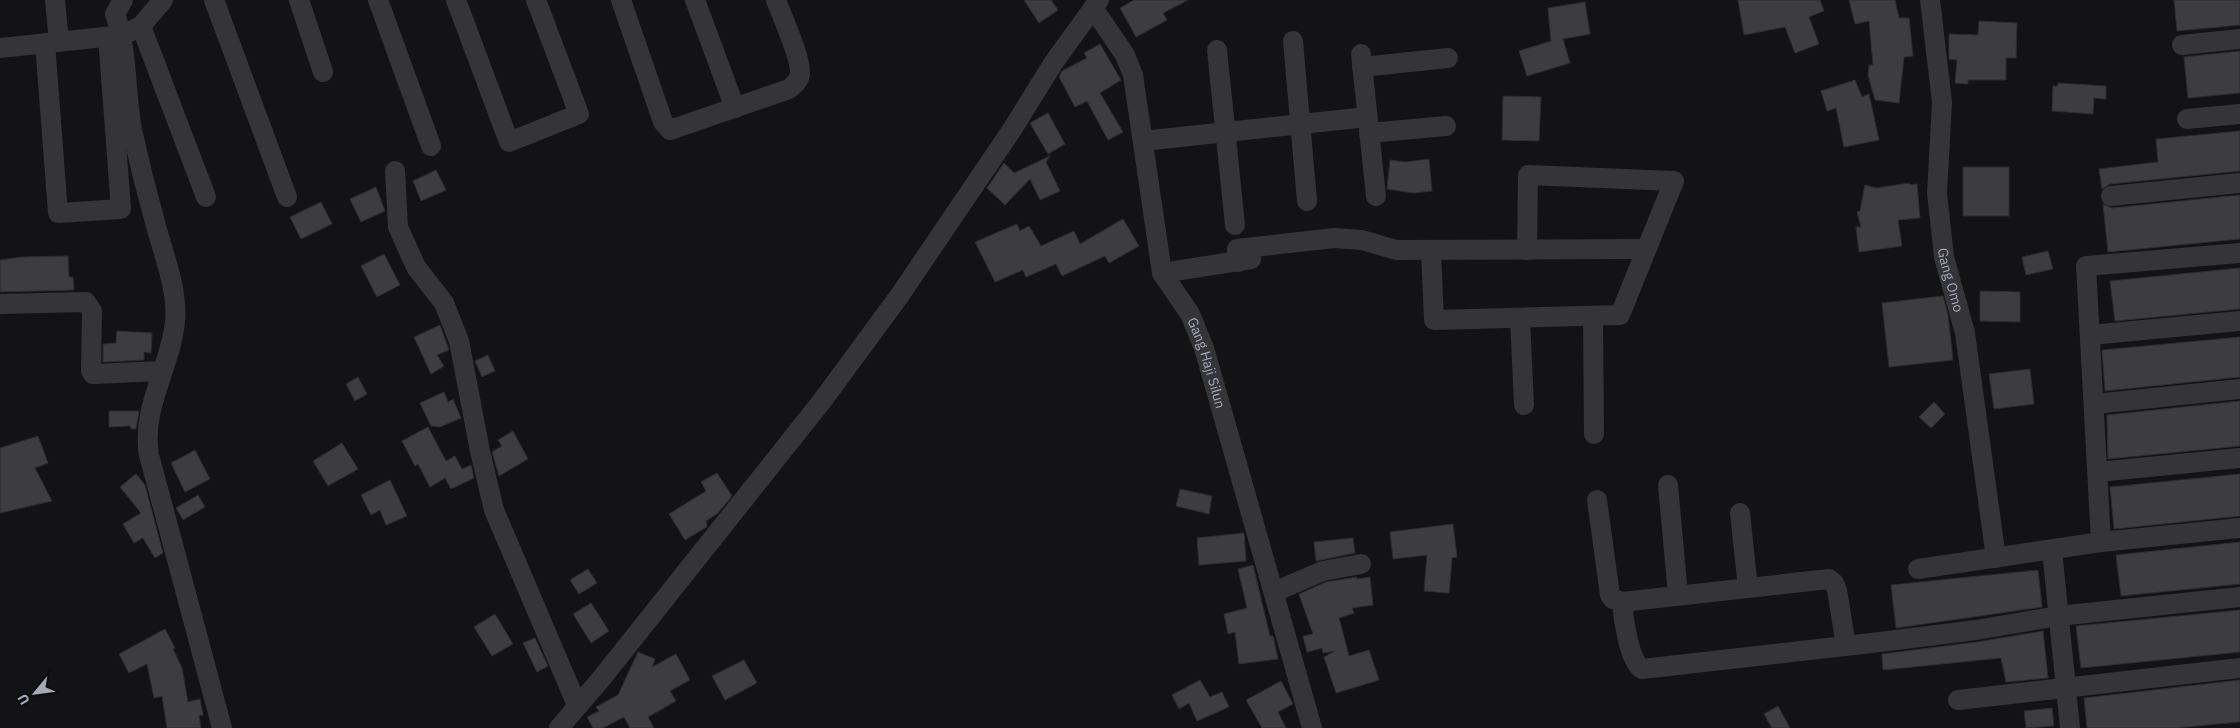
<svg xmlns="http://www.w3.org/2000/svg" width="2240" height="728" viewBox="0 0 2240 728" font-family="'IBM Plex Sans',sans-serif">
<rect width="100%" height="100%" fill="#131214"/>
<!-- building -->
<g fill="#3d3d41" stroke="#2d2d30">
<polygon points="1024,0 1051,0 1058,10 1039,23"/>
<polygon points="1134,0 1188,0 1163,13 1167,20 1136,37 1120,8"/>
<polygon points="1738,0 1820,0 1824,11 1809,17 1819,44 1795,53 1785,27 1744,35"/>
<polygon points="1849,0 1895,0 1899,18 1909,18 1913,56 1904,57 1899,103 1875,100 1868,75 1869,65 1873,65 1869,21 1855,24"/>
<polygon points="2174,0 2240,0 2240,25 2177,31"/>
<polygon points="1585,2 1590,34 1563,39 1570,63 1527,76 1519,51 1551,41 1548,8"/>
<polygon points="1979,21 2017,23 2016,58 2006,58 2006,80 1968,80 1968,84 1955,83 1957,60 1949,59 1949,34 1978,35"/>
<polygon points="1100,44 1121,80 1100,93 1123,132 1108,140 1087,101 1075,107 1059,77 1062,71 1087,58 1084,53"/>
<polygon points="2240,51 2240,93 2188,98 2184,57"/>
<polygon points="1855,80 1862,97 1869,94 1879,140 1844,147 1836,108 1827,111 1821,91"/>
<polygon points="2058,83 2106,86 2106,99 2094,98 2093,114 2052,111 2053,86 2058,86"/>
<polygon points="1503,96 1541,97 1539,141 1502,140"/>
<polygon points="1048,113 1065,144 1048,154 1030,123"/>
<polygon points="2240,131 2240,171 2110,184 2102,189 2099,169 2158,162 2156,139"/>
<polygon points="1050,156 1046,162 1060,191 1040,200 1030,179 1005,205 987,188 1004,163 1014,173"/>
<polygon points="1429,159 1432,191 1414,193 1387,189 1390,160 1405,162"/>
<rect x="1963" y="167" width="46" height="49"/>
<polygon points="436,170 446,190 421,201 413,181"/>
<polygon points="1910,183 1910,185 1917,184 1920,218 1898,220 1902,246 1859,252 1856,227 1861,227 1857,212 1860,211 1865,185 1876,188"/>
<polygon points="376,187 385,211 361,222 350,199"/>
<polygon points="2240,195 2240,239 2108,252 2103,204 2112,208"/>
<polygon points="321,202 332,224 301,239 290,217"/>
<polygon points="1123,219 1139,246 1109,263 1105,256 1062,276 1056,264 1026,277 1023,270 995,282 975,242 1017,224 1020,231 1029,226 1041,246 1074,231 1080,244"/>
<polygon points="2048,251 2053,269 2026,275 2022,257"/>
<polygon points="384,254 400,285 377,297 361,266"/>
<polygon points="68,256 69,277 73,277 74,290 0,292 0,260 22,257"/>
<polygon points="2240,268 2240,309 2115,321 2110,281"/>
<polygon points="1980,291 2020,292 2020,322 1980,321"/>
<polygon points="1943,296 1948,315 1953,360 1889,367 1882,303"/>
<polygon points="440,325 449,350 437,355 444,366 431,374 414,337"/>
<polygon points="117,331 152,333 151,353 144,352 144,360 103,362 103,344 116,343"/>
<polygon points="2240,337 2240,377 2105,391 2102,350"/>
<polygon points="488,355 495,371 482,377 475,361"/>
<polygon points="2030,369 2034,404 1994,409 1989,374"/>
<polygon points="358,377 367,394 355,401 346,384"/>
<polygon points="444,392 448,402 453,399 461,418 440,427 431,426 420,403"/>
<polygon points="2240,401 2240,446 2108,459 2107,415"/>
<polygon points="1934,402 1945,414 1931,428 1919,417"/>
<polygon points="109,411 139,411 136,429 131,429 130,426 109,427"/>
<polygon points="428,427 446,461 455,456 462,469 471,465 474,478 451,489 445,478 430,487 418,464 415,466 402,441"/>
<polygon points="513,431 528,459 499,476 492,452 502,446 498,440"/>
<polygon points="38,436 48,463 35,468 52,501 0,513 0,448"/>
<polygon points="342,443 358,469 328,486 313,461"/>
<polygon points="195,450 210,479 185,492 171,463"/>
<polygon points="717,473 732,496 718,513 706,521 707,527 685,540 669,514 706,491 701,482"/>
<polygon points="136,474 145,485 163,553 155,558 143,538 134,543 123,524 141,513 120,487"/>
<polygon points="2240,474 2240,516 2114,529 2110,487"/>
<polygon points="390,480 407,516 386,525 380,510 371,515 361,495"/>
<polygon points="1180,489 1212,496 1209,514 1176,506"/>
<polygon points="198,495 205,507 183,520 176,508"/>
<polygon points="1453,524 1457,557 1452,558 1449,593 1424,591 1427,555 1393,559 1390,532"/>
<polygon points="1244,533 1246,561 1199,565 1197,538"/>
<polygon points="1353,538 1355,553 1316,561 1314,542"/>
<polygon points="2240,542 2240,584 2121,596 2116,555"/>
<polygon points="1253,565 1270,636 1273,636 1278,659 1239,664 1235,632 1228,634 1224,614 1247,608 1238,569"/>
<polygon points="588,569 597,583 579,594 570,580"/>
<polygon points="2038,570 2042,607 1896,628 1891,585"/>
<polygon points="1357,577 1357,579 1370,577 1373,605 1352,608 1354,613 1339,618 1349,656 1369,650 1379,680 1336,693 1324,657 1335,651 1323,653 1322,648 1307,652 1303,636 1313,634 1299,594 1326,582"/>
<polygon points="591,603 609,631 591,643 573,614"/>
<polygon points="2240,610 2240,652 2081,668 2076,626"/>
<polygon points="495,614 513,644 492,656 474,627"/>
<polygon points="165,629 175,648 173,649 182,668 188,702 200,699 203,715 199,716 201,728 167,728 162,696 154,698 147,664 129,673 119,654"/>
<polygon points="2043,631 2048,678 2006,682 2001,658 1883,670 1882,654 1977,642"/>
<polygon points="535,638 548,666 537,672 523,643"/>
<polygon points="638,652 655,659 652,667 676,654 690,680 670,691 676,701 648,717 654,728 630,728 624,717 603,728 593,728 587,717 599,711 596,707 618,695"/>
<polygon points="744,660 757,683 725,700 712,676"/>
<polygon points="1200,680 1210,697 1222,692 1229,707 1197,721 1189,703 1179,709 1172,695"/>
<polygon points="2240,680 2240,722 2175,728 2087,728 2084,698"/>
<polygon points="1281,681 1293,704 1278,712 1286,728 1262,728 1246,700"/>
<polygon points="1778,706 1790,728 1772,728 1764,714"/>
<polygon points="2052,708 2054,726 2026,728 2024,711"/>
</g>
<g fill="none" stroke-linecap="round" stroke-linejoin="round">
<!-- street -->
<g stroke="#343439" stroke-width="20">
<polyline points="55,0 59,42"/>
<path d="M123,0L115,14C128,51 125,92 132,130C139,162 147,194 156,226C164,256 178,290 175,322C170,369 141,407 149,455L222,728"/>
<polyline points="214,0 287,197"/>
<polyline points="299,0 323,72"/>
<polyline points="378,0 431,146"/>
<polyline points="456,0 509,142 579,114 536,0"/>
<path d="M621,0L663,122L670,130L789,89C794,85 800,80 800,73C801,58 782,16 776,0"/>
<polyline points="695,0 735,108"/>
<path id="s1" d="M1930,0L1942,102L1937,193L1944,257L1965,333L1996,558"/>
<path id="s2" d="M1093,8L1125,55L1133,75L1162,273L1190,314L1204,348L1312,728"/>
<polyline points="141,26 206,197"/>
<polyline points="1293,41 1307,201"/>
<polyline points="45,43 58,213 121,209 108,37"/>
<polyline points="2182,45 2240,39"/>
<polyline points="0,48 123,35 141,26 163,0"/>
<polyline points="1217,50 1235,225"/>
<polyline points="1361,54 1376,196"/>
<polyline points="1362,67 1448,58"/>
<polyline points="2187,119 2240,114"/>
<polyline points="1369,133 1446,126"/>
<polyline points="1143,141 1367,117"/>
<polyline points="395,171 398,227 416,267 444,303 459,341 480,451 494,510 577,705"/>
<polyline points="2111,196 2240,183"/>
<polyline points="1431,250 1434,320 1620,315 1674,181 1528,175 1527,250"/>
<polyline points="1238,262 1237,249 1334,238 1362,240 1396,250 1646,249"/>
<polyline points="1162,273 1251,259"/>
<polyline points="0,304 86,302 92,311 91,371 93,374 162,371"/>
<polyline points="1593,316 1594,434"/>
<polyline points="1520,318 1524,405"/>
<polyline points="2090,335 2240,321"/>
<polyline points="2095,404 2240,389"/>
<polyline points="2098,472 2240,458"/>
<polyline points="1668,485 1678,595"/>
<path d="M1597,500L1610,595L1613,599L1622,602C1623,616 1629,662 1642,669L1880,642L1976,630L2058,616L2240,597"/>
<polyline points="1740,513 1748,588"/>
<polyline points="2101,542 2086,266 2240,253"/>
<polyline points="2052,550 2070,728"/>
<polyline points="1918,569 2101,542 2240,528"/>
<polyline points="1274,592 1323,571 1361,564"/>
<polyline points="1622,602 1829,579 1834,583 1837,590 1846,646"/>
<polyline points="1958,700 2240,668"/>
<polyline points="559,728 601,679 822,401 900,295 1013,128 1054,62 1099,0"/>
</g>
</g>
<g text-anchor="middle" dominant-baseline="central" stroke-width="4" stroke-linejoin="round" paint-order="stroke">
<!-- street labels -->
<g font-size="14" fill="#a4a9b5" stroke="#0e0e0f">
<text stroke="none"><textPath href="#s1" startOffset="282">Gang Omo</textPath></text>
<text stroke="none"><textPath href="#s2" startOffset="380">Gang Haji Silun</textPath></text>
</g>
</g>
<!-- north arrow -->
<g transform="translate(35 693) rotate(241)" stroke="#0e0e0f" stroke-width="4" paint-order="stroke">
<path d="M0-4L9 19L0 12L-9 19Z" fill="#a4a9b5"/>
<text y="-8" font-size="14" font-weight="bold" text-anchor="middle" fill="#a4a9b5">U</text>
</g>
</svg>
